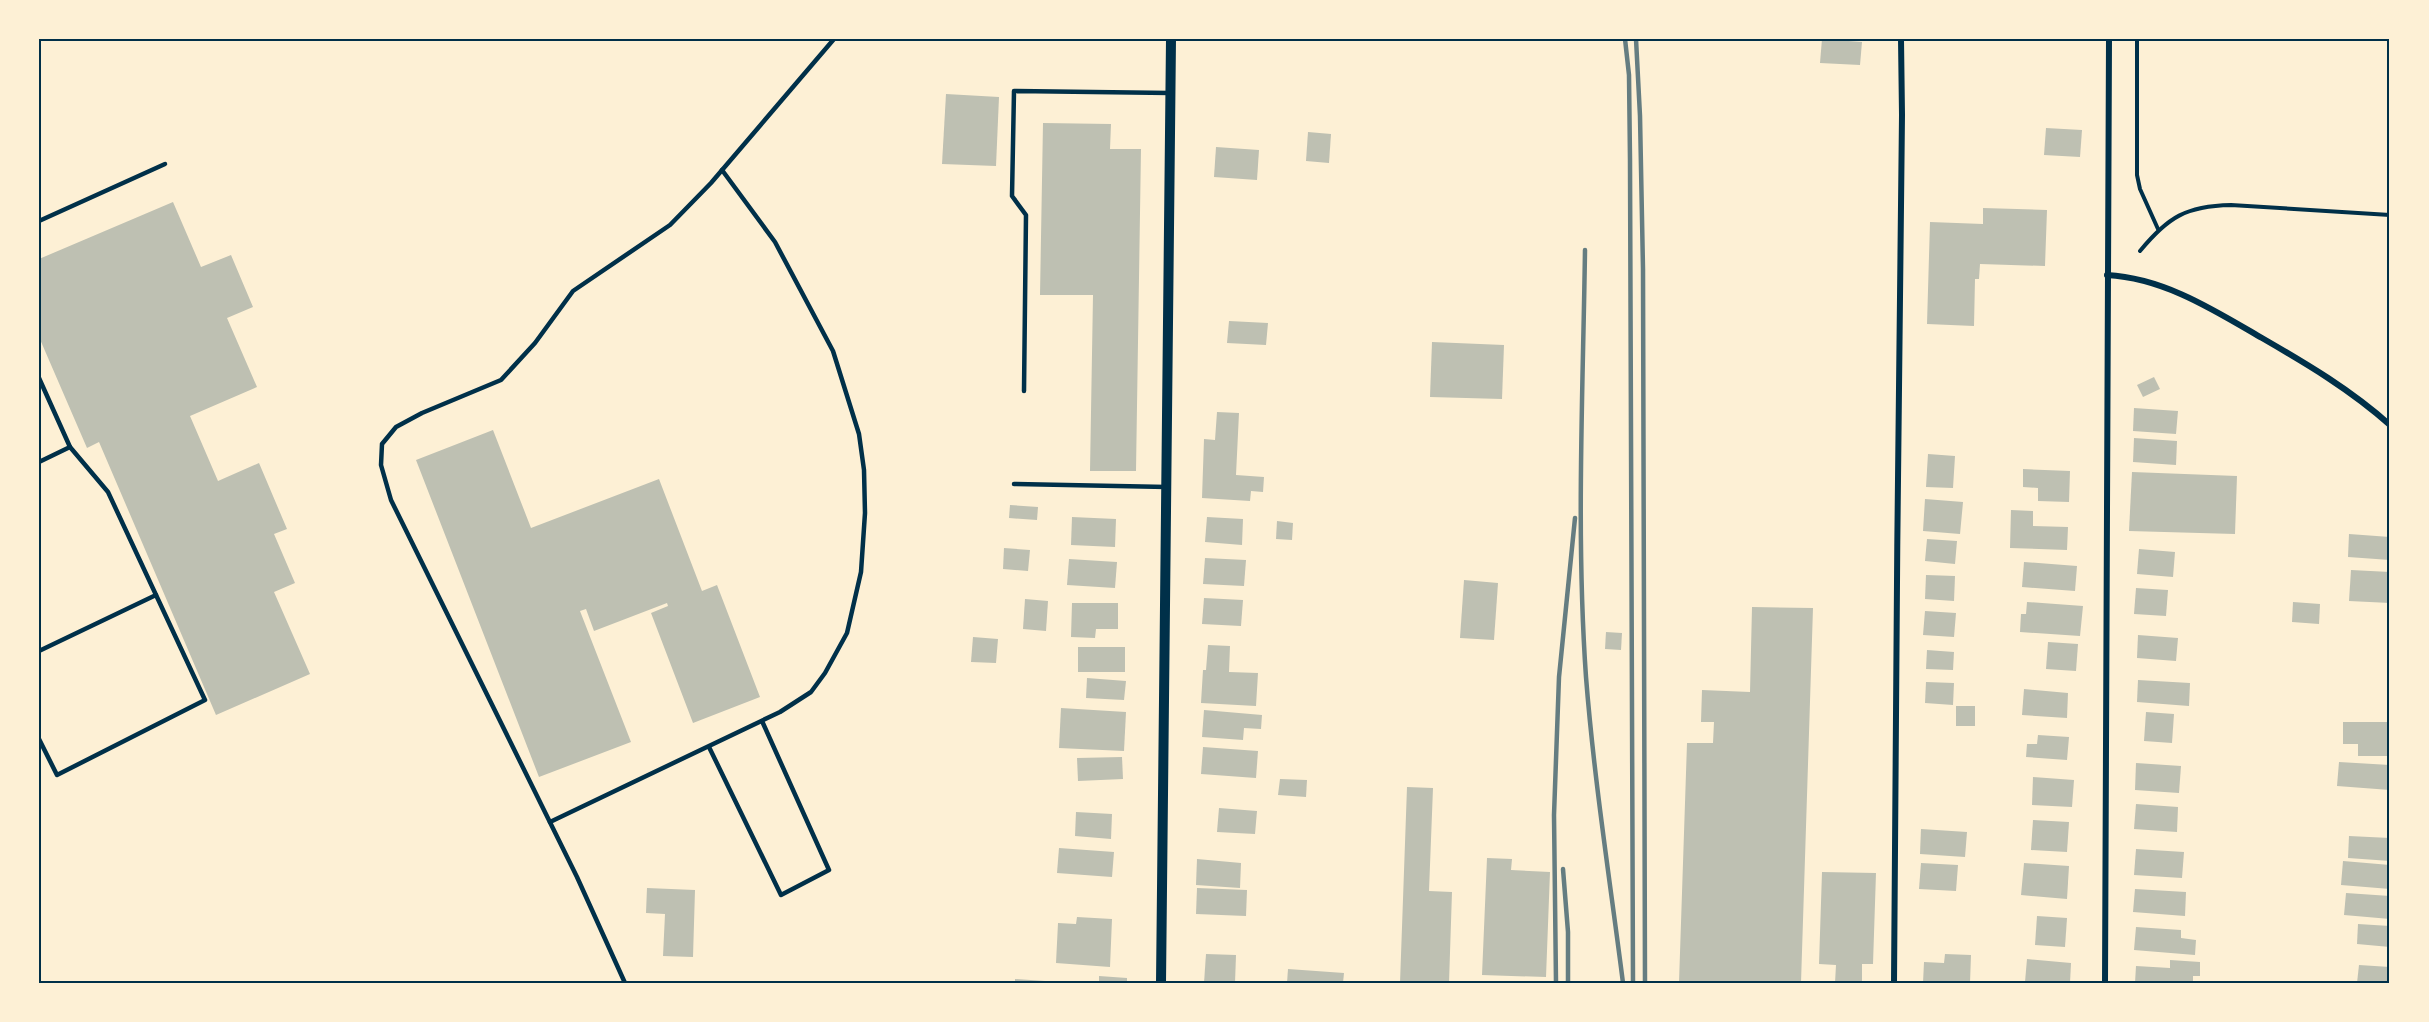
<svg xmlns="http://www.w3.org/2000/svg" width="2429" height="1022" viewBox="0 0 2429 1022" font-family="'Asap Condensed',sans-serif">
<rect width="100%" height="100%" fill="#fdf0d5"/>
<!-- building -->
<g fill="#bec0b2">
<polygon points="1822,39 1862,42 1860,65 1820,63"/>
<polygon points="946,94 999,97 996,166 942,164"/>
<polygon points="1043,123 1111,124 1110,149 1141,149 1136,471 1090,471 1093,295 1040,295"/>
<polygon points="2046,128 2082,130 2080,157 2044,155"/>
<polygon points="1308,132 1331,134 1329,163 1306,161"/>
<polygon points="1216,147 1259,150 1257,180 1214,177"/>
<polygon points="173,202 201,267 231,255 253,307 227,318 257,387 190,416 218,481 259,463 287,529 274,534 295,583 274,592 310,674 216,715 99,442 87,448 39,337 39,259"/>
<polygon points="1983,208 2047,210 2045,266 1980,264 1979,279 1975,279 1974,326 1927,324 1930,222 1983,224"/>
<polygon points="1229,321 1268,323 1266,345 1227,343"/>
<polygon points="1432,342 1504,345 1502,399 1430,397"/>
<polygon points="2154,377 2160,389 2143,397 2137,385"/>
<polygon points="2134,408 2178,411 2176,434 2133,431"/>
<polygon points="1217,412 1239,413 1236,475 1264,477 1263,492 1251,491 1250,501 1202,498 1204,439 1215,440"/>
<polygon points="493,430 531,528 659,479 702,591 717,585 760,697 693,723 651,613 668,606 667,603 594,631 586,609 580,611 631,742 539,777 416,460"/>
<polygon points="2134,438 2177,441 2176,465 2133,462"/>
<polygon points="1928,454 1955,456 1953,488 1926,487"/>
<polygon points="2023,469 2070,471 2069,502 2038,501 2038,488 2023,487"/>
<polygon points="2132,472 2237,476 2235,534 2129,531"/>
<polygon points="1925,499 1963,502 1960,534 1923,531"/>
<polygon points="1010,505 1038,507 1037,520 1009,518"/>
<polygon points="2011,510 2033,511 2033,526 2068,527 2067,550 2010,548"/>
<polygon points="1072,517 1116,519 1115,547 1071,545"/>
<polygon points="1207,517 1243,519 1242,545 1205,542"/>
<polygon points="1277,521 1293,523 1292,540 1276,539"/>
<polygon points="2349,534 2390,537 2390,560 2348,557"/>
<polygon points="1927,539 1957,541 1955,564 1925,561"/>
<polygon points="1004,548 1030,550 1028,571 1003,569"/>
<polygon points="2139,549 2175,552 2173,577 2137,574"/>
<polygon points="1205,558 1246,560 1244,586 1203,584"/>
<polygon points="1069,559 1117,562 1115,588 1067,585"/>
<polygon points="2024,562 2077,566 2075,591 2022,587"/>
<polygon points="2351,570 2390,572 2390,603 2349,601"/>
<polygon points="1926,575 1955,576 1954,601 1925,599"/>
<polygon points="1464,580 1498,583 1494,640 1460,638"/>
<polygon points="2136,588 2168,590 2166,616 2134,614"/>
<polygon points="1204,598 1243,600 1241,626 1202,624"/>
<polygon points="1025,599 1048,601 1046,631 1023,629"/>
<polygon points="2027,602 2083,606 2080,636 2020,632 2021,614 2026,614"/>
<polygon points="2293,602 2320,604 2319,624 2292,622"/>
<polygon points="1072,603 1118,603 1118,629 1096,629 1095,638 1071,637"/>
<polygon points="1752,607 1813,608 1801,983 1679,983 1687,743 1713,743 1714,722 1701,722 1702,690 1750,692"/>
<polygon points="1925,611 1956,613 1954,637 1923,635"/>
<polygon points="1606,632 1622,633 1621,650 1605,649"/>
<polygon points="2138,635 2178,638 2176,661 2137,658"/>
<polygon points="973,637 998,639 996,663 971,662"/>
<polygon points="2048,642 2078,644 2076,671 2046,669"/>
<polygon points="1208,645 1230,646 1229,672 1258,673 1256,706 1201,703 1203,670 1206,670"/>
<rect x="1078" y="647" width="47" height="25"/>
<polygon points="1927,650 1954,652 1953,670 1926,669"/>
<polygon points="1087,678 1126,681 1124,700 1086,698"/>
<polygon points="2138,680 2190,683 2189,706 2137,702"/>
<polygon points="1926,682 1954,683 1953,705 1925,703"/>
<polygon points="2024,689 2068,693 2067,718 2022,715"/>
<rect x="1956" y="706" width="19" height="20"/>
<polygon points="1061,708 1126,712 1124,751 1059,748"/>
<polygon points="1204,710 1262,715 1261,729 1244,728 1243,740 1202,737"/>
<polygon points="2146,712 2174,714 2172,743 2144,741"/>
<polygon points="2343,722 2390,722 2390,756 2358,756 2358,744 2343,744"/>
<polygon points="2038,735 2069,737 2067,760 2026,757 2027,744 2037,744"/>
<polygon points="1203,747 1258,751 1256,778 1201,774"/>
<polygon points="1122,757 1123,779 1078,781 1077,758"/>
<polygon points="2339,762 2390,765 2390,790 2337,786"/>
<polygon points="2136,763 2181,766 2179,793 2135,790"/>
<polygon points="2033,777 2074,780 2072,807 2032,805"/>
<polygon points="1280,779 1307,780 1306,797 1278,795"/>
<polygon points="1407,787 1433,788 1429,891 1452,892 1449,983 1400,983"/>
<polygon points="2136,804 2178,807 2177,832 2134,829"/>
<polygon points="1219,808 1257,811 1255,834 1217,832"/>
<polygon points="1076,812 1112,814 1111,839 1075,836"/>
<polygon points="2033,820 2069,822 2067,852 2031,850"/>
<polygon points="1921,829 1967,832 1965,857 1920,854"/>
<polygon points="2349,836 2390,838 2390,861 2348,858"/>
<polygon points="1059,848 1114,852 1112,877 1057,873"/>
<polygon points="2136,849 2184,852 2182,878 2134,875"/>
<polygon points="1487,858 1512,859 1511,870 1550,872 1546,977 1482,975"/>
<polygon points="1197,859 1241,863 1240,888 1196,885"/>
<polygon points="2343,861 2390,865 2390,889 2341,885"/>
<polygon points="1921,863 1958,865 1956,891 1919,889"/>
<polygon points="2024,863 2069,866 2067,899 2021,895"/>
<polygon points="1822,872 1876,873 1873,964 1862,964 1862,983 1835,983 1836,965 1819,964"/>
<polygon points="647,888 695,890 693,957 663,956 665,914 646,913"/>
<polygon points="1197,888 1247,890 1246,916 1196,914"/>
<polygon points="2135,889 2186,892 2185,916 2133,912"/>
<polygon points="2346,893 2390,896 2390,919 2344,915"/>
<polygon points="2037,916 2067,918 2065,947 2035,945"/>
<polygon points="1077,917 1112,919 1110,967 1056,963 1058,923 1076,924"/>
<polygon points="2358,924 2390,926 2390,947 2357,944"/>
<polygon points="2136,927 2181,930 2181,938 2196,940 2195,955 2134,950"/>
<polygon points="1206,954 1236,955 1235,983 1204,983"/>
<polygon points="1945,954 1971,955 1970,983 1923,983 1924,962 1944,963"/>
<polygon points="2027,959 2071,963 2070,983 2025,982"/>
<polygon points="2170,960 2200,962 2200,976 2193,976 2193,983 2135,983 2136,966 2170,968"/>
<polygon points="2359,965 2390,967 2390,983 2357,983"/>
<polygon points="1288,969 1344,973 1343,983 1287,983"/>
<polygon points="1099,976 1127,978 1127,983 1099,983"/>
<polygon points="1015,979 1045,981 1045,983 1015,983"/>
</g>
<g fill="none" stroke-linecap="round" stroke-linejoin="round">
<!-- path -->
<g stroke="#003049" stroke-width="4">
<polyline points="2137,39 2137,175 2140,189 2158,229"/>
<path d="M2140,251C2168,217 2186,206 2231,205L2390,215"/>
</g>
<!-- service -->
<g stroke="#003049" stroke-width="4.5">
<polyline points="39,221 165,164"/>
<polyline points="39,378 70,447 108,492 205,700 57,775 39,739"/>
<polyline points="1024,391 1026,215 1012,196 1014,91 1170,93"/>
<polyline points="39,462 70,447"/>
<polyline points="1014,484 1167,487"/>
<polyline points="39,651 156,595"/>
<polyline points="709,747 781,895 829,870 762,721"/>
<polyline points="550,822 780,712 811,692 825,673 847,633 861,572 865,513 864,470 859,434 833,351 775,242 722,170"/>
<polyline points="625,983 577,877 391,500 381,465 382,444 396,427 422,413 501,380 535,343 573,291 670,225 711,183 834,39"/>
</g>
<!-- minor -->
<g stroke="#003049" stroke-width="6">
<path d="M2107,275C2164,278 2214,310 2262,338C2307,364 2351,390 2390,425"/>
<path d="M1894,983C1897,694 1897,404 1902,115L1901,39"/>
<polyline points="2105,983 2109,39"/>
</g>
<!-- tertiary -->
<polyline stroke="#003049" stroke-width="10" points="1161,983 1171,39"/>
<!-- rail -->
<g stroke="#657d81" stroke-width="4.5">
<polyline points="1625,39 1629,75 1630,160 1633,983"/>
<polyline points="1636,39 1640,116 1643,269 1645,983"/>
<path d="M1585,250C1583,392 1576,535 1586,677C1594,779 1610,881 1623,983"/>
<polyline points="1563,869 1568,932 1568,983"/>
<polyline points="1556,983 1554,815 1559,677 1575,518"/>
</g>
</g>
<!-- border -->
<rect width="2429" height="1022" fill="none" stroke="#fdf0d5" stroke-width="81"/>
<rect x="40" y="40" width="2348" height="942" fill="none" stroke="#003049" stroke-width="2"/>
</svg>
